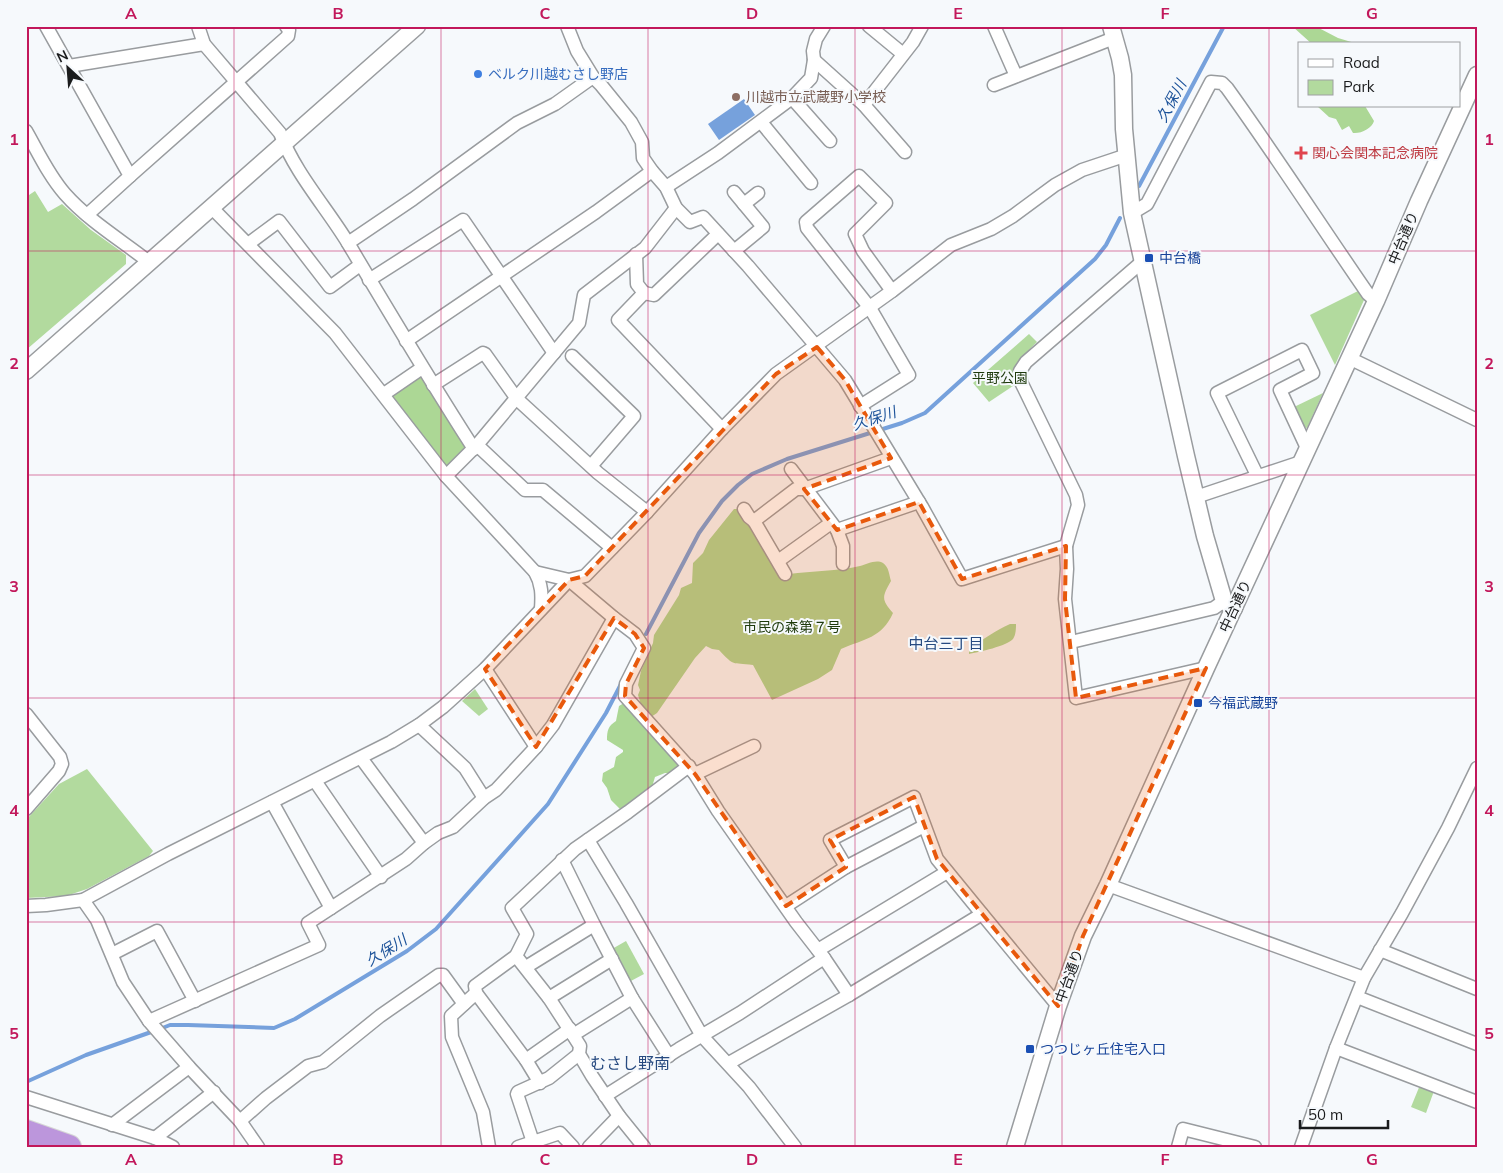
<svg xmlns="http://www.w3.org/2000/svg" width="1503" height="1173" viewBox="0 0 1503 1173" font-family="Mulish,'Noto Sans JP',sans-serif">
<rect width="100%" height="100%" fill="#f6f9fc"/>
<!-- green -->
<g fill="#b2da9e">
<polygon points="35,191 48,212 62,204 91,230 126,255 126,264 26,350 26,197"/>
<polygon points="1358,291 1364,300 1335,365 1310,315"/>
<path d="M1029,334L1037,342C1022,357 1015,362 1016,384L989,402L973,383Z"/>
<polygon points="1323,393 1307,428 1304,427 1294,407"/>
<polygon points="475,689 488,709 479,716 462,701"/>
<polygon points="87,769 153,851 149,856 87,889 66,896 26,898 26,820 59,784"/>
<polygon points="626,941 644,974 629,982 612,949"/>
<polygon points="1420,1085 1434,1091 1426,1113 1411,1107"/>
</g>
<!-- forest -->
<g fill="#acd795">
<polygon points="1292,26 1315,26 1338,38 1358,44 1312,44"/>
<path d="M1317,106H1365L1374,121C1372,128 1361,134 1353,133L1349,126L1342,130L1336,119L1329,117Z"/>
<polygon points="420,372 468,445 449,466 443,465 390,394"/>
<path d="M734,509H740L789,574C812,571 838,571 860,566C867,564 876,559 883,563C889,567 889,575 891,581C882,597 881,599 893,613C882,638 864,639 841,649L832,670L818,679L772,700L753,665C731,662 735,667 719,650L712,649L706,646L695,658L657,713L651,717L642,708L638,695L640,690L638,685L641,671L653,643L654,635L679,595L681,588L692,583L693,563L703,553L709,540Z"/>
<path d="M1010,624H1016C1016,628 1016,635 1013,639C1007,646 979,652 969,654V649C982,640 996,630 1010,624Z"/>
<path d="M624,703L677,758L679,766L673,773H665L655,777L652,787L631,803L620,809L611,800L607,788L602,781L603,773L614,767L616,757L623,752V750L607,740C607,731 608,726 616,721L619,706Z"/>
</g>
<!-- water -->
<polygon fill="#76a1dc" points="744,99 755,115 719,140 708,124"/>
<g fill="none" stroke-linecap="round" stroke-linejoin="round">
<!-- stream -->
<g stroke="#76a1dc" stroke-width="4">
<polyline points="1139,186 1224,26"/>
<polyline points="646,634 699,533 722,501 738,485 752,474 787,459 902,423 925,413 1095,259 1106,245 1120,218"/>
<polyline points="160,1029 170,1025 188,1025 274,1028 295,1019 407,951 436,929 548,804 606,713 621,684"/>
<polyline points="26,1082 86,1055 154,1031"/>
</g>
<defs>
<g id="minor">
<polyline points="46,26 130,176 87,215"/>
<path d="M198,26L204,44L280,133C295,173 326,207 348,243C389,312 430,381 474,449"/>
<polyline points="567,26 577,51 593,77 601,85 631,122 642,142 643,158 652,171 666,187 676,208 690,222 703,217 748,266 845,380 922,507 962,579 1066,546 1078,505 1076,495 1021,382 1020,371 1026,362 1143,261"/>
<polyline points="869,26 903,54"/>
<polyline points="994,26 1016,76"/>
<polyline points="814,60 864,105"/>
<polyline points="69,66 204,44"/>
<polyline points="994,85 1114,38"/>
<polyline points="792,98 830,141"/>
<polyline points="761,122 811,183"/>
<path d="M26,131C38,152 49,176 65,194C89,221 121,240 149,262"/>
<polyline points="905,152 864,105 913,42 922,26"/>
<polyline points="130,176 288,36 289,30 286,26"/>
<polyline points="666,187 718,153 792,98 811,78 814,60 813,51 816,39 824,26"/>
<polyline points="734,192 763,227 734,251"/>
<polyline points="744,204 758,193"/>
<path d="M212,208L335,333L446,476L535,572C542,584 542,595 541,609"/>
<path d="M1132,213L1147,204L1211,82L1222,83L1227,88C1276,156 1321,226 1368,294L1376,301"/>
<polyline points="718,234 654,295 644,293 618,320 722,429"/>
<polyline points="348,243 413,199 517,123 555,104 593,77"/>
<polyline points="248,244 279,221 330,287 360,265"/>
<polyline points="636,254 637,284 644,293"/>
<polyline points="369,280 463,220 554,353"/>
<polyline points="406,341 596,212 652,171"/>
<polyline points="572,356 634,416 591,466"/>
<polyline points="1349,358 1477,420"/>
<polyline points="433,385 483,353 485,354 517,399 598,473 647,512"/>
<polyline points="384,394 422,368"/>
<polyline points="860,406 909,375 870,308 807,228 806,222 859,176 886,203 855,234 863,251 892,291"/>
<polyline points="477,445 525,490 543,490 612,548"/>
<polyline points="791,469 837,530 919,502"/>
<polyline points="1257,475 1217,393 1302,350 1313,373 1280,390 1307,448"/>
<polyline points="446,476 477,445 579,323 584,295 645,248 676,208"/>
<polyline points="1196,497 1301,462"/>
<polyline points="744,509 749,517 754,521 796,489 804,489 891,458"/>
<polyline points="754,521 785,574"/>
<polyline points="837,530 843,546 843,564"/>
<polyline points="1066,546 1067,569 1065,599 1076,698 1206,668"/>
<polyline points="778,561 831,523"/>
<polyline points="535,572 569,580 614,618 635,634 644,648 626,684 625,696 695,774 754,746"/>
<polyline points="1071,642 1214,608 1224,601"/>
<polyline points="485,669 536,747"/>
<polyline points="26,714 60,757 62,764 59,771 26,809"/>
<polyline points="419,725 465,768 484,798"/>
<polyline points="361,758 424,843"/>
<polyline points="695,774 718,811 796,922 824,958"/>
<polyline points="315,781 381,877"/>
<polyline points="272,802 331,908 406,859 424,843 438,833 453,827 484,798 496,790 536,747 553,725 614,618"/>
<polyline points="924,826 846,867 830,840 914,797 937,859 982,914"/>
<polyline points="588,840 626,903 702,1036 749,1087 795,1147"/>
<polyline points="562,860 594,925 632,998 573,1035"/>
<polyline points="1108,885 1364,978"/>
<polyline points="83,900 97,920 123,982 149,1021 189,1067 240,1121 258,1147"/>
<polyline points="26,906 46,905 83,900 168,854 391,742 419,725 443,707 485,669 569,580 585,576 647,512 722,429 776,374 892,291 951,245 991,229 1013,216 1055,185 1082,170 1127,155"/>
<polyline points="786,906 846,867"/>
<polyline points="818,950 947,872"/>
<polyline points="1380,950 1477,989"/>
<polyline points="112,954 157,931 195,1001"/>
<polyline points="516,956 527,934 512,908 575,849 628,812 689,766"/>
<polyline points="526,967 594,925"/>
<polyline points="476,993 526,1060 570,1029"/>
<polyline points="1357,997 1477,1044"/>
<polyline points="549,998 612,959"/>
<polyline points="632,998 669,1056"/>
<polyline points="149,1021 319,945 308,923 331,908"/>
<polyline points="1336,1048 1477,1102"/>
<polyline points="526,1060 540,1083"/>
<polyline points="729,1063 849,995 982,914 1058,1006"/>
<polyline points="605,1096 679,1049 740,1013 824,958 849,995"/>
<polyline points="26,1097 155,1138 173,1147"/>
<polyline points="240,1121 266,1098 308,1066 323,1062 380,1016 439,975 443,975 464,1004"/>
<polyline points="112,1125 189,1067"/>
<polyline points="155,1138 214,1092"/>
<polyline points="533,1142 517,1094 518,1092 549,1078 579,1054"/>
<polyline points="489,1147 483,1112 452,1037 451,1016 476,993 475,986 516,956 549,998 573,1035 580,1046 579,1054 592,1076 619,1116 644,1147"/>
<polyline points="518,1147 560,1133 573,1147"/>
<polyline points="589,1147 619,1116"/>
<polyline points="1178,1147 1183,1129 1255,1147"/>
<polyline points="1301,1147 1336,1048 1364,978 1402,913 1448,828 1477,768"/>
</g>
<g id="tertiary">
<polyline points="1111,26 1120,58 1123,75 1124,129 1132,213 1186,456 1205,536 1224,601 1234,608"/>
<polyline points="26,371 417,26"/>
<polyline points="1015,1147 1058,1006 1083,936 1108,885 1206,668 1376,301 1419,201 1477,75"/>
</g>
<polyline id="motorway" points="26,1132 69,1147"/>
</defs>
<!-- minor casing -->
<use href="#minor" stroke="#999c9f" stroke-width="15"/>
<!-- tertiary casing -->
<use href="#tertiary" stroke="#999c9f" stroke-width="19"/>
<!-- motorway casing -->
<use href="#motorway" stroke="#d6d6d6" stroke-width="26"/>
<!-- minor -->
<use href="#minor" stroke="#fff" stroke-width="12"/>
<!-- tertiary -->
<use href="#tertiary" stroke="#fff" stroke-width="16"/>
<!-- motorway -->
<use href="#motorway" stroke="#bc96dc" stroke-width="24"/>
</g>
<!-- marked area -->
<path fill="#e8590c" fill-opacity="0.2" stroke="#e8590c" stroke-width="4" stroke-dasharray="10 6" stroke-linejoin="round" d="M817,347L845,380L891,458L804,489L837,530L919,502L962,579L1066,546L1065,599L1076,698L1206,668L1083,936L1058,1006L937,859L914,797L830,840L846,867L786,906L695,774L625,696L626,684L644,648L635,634L614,618L536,747L485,669L569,580L585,576L776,374Z"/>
<!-- grid -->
<path fill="none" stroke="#c2185b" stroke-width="1" stroke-opacity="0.55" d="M234,26V1147M441,26V1147M648,26V1147M855,26V1147M1062,26V1147M1269,26V1147M26,251H1477M26,475H1477M26,698H1477M26,922H1477"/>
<!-- markers -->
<circle fill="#3f7fe0" stroke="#f6f9fc" stroke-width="2" cx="478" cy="74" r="5"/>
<circle fill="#8d6e63" stroke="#f6f9fc" stroke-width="2" cx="736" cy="97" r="5"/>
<path fill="#e0444e" stroke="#f6f9fc" stroke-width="2" d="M1298.5 145.5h5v5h5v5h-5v5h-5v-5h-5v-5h5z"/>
<g fill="#1a4fb4" stroke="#f6f9fc" stroke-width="2">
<rect x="1144" y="253" width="10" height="10" rx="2.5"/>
<rect x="1193" y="698" width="10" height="10" rx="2.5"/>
<rect x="1025" y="1044" width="10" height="10" rx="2.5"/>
</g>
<g text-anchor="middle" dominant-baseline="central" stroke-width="4" stroke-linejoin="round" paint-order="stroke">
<!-- shop labels -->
<g font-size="14" fill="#366cbe" stroke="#f6f9fc" text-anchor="start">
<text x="488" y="74">ベルク川越むさし野店</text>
</g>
<!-- education labels -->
<g font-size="14" fill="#785e54" stroke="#f6f9fc" text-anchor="start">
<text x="746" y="97">川越市立武蔵野小学校</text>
</g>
<!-- health labels -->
<g font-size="14" fill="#be3a42" stroke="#f6f9fc" text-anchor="start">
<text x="1312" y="153">関心会関本記念病院</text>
</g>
<!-- street labels -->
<g font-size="14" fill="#1a1b1c" stroke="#f6f9fc">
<text transform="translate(1403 238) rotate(-67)">中台通り</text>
<text transform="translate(1235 606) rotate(-65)">中台通り</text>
<text transform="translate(1069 976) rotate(-70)">中台通り</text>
</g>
<!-- transit labels -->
<g font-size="14" fill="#164399" stroke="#f6f9fc" text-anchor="start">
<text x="1159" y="258">中台橋</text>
<text x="1208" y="703">今福武蔵野</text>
<text x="1040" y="1049">つつじヶ丘住宅入口</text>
</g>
<!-- park labels -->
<g font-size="14" fill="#1e3a0c" stroke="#f6f9fc">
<text x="1000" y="378">平野公園</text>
<text x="792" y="627">市民の森第７号</text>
</g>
<!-- water labels -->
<g font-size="15" font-style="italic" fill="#1d539a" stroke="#f6f9fc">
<text transform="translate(1171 101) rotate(-62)">久保川</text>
<text transform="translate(874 418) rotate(-18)">久保川</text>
<text transform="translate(386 950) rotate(-32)">久保川</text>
</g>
<!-- neighbourhood labels -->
<g font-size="15" fill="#274a80" stroke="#f6f9fc">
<text x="946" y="643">中台三丁目</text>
</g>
<!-- quarter labels -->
<g font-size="16" fill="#274a80" stroke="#f6f9fc">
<text x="630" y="1063">むさし野南</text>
</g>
</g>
<!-- border -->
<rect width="1503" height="1173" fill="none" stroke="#f6f9fc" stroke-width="55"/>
<!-- legend -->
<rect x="1298" y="42" width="162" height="65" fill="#f6f9fc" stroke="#9ea0a2"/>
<rect x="1308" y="59" width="25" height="8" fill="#ffffff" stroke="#9ea0a2"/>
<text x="1343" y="68" font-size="15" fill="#1a1b1c">Road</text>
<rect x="1308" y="80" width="25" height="15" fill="#b2da9e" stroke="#9ea0a2"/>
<text x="1343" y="92" font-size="15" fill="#1a1b1c">Park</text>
<!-- north arrow -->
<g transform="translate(68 68) rotate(334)" stroke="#f6f9fc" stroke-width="4" paint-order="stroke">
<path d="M0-4L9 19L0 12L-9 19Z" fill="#1a1b1c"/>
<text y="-8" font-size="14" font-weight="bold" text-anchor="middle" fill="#1a1b1c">N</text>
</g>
<!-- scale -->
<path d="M1300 1120v8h88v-8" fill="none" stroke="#1a1b1c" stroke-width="2.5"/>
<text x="1308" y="1120" font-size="15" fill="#1a1b1c" stroke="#f6f9fc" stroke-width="4" paint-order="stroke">50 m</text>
<rect x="28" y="28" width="1448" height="1118" fill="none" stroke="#c2185b" stroke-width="2"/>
<g font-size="16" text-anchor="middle" font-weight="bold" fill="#c2185b">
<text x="131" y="19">A</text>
<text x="338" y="19">B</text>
<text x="545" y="19">C</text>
<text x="752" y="19">D</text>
<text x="958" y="19">E</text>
<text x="1165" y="19">F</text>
<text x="1372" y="19">G</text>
<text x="14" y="145">1</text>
<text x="1489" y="145">1</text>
<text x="14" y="369">2</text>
<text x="1489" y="369">2</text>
<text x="14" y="592">3</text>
<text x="1489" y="592">3</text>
<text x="14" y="816">4</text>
<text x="1489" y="816">4</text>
<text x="14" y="1039">5</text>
<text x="1489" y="1039">5</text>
<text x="131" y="1165">A</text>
<text x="338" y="1165">B</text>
<text x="545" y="1165">C</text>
<text x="752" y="1165">D</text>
<text x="958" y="1165">E</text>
<text x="1165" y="1165">F</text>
<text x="1372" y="1165">G</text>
</g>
</svg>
